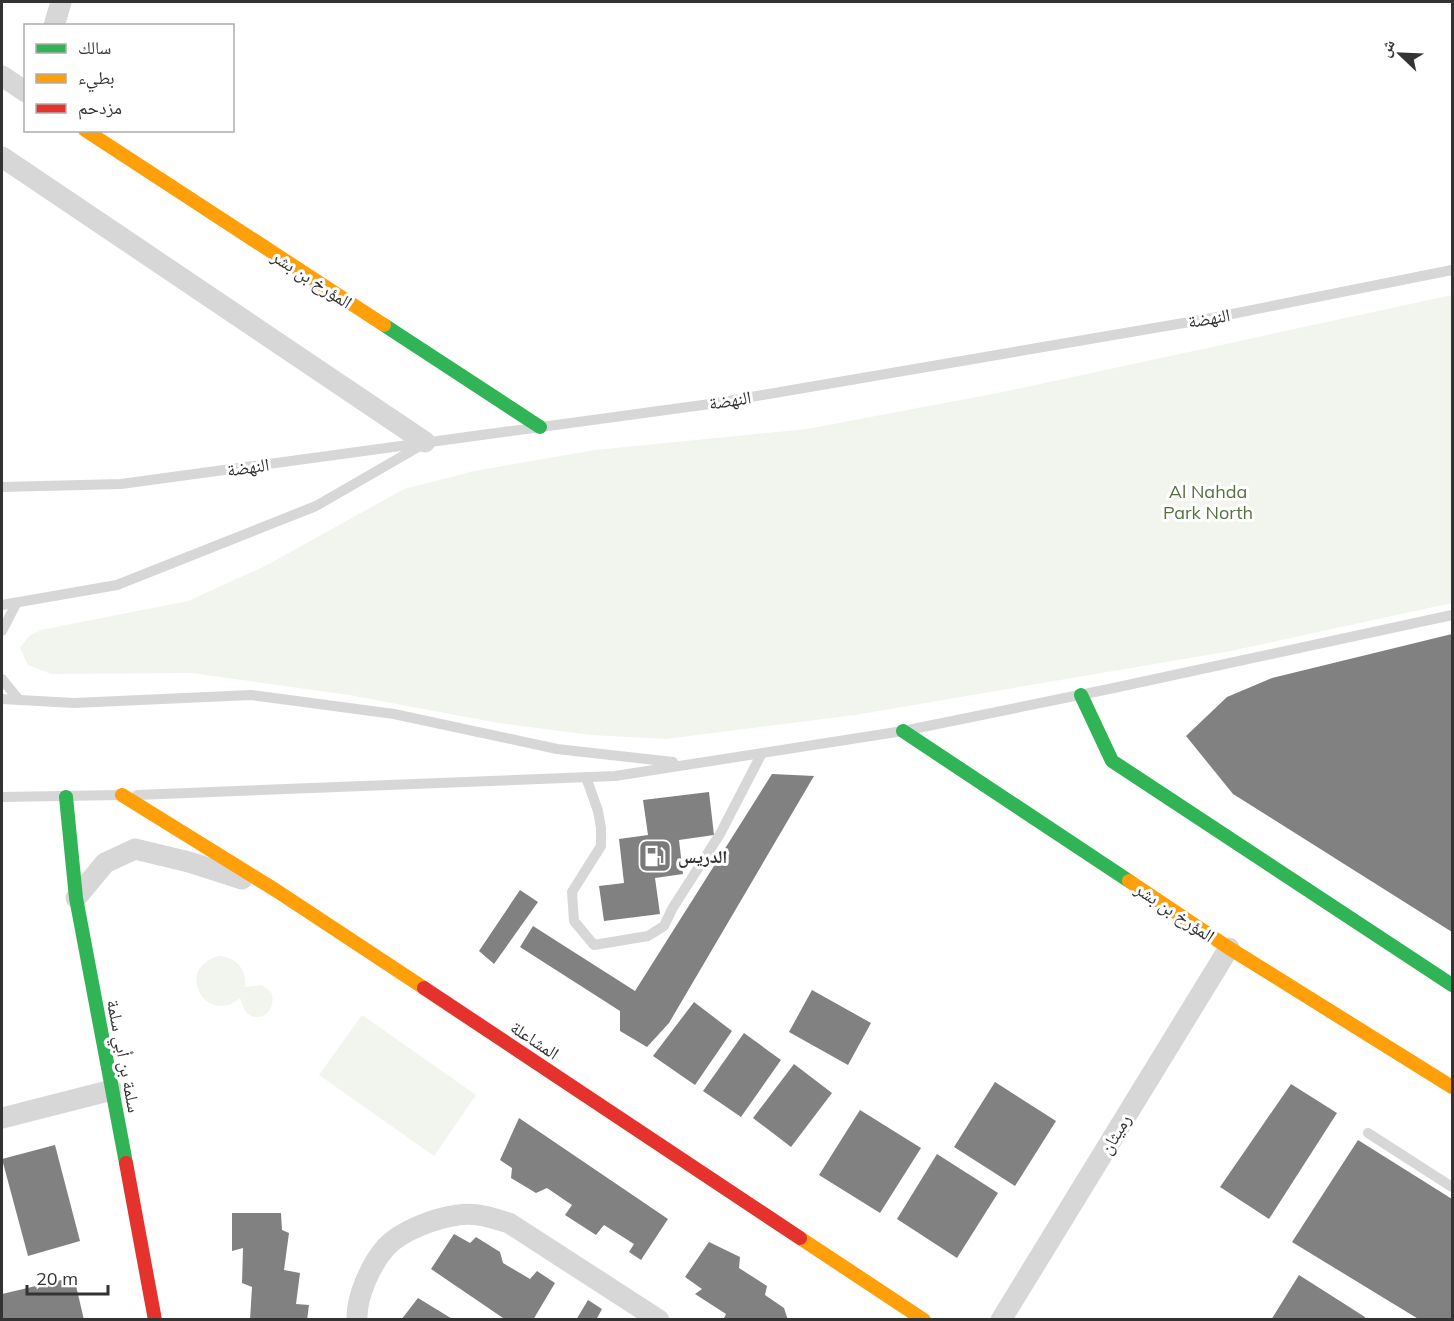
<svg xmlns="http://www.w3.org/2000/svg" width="1454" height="1321" viewBox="0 0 1454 1321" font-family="Mulish,'Noto Naskh Arabic',sans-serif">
<rect width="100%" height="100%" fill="#fff"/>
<!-- green -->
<g fill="#f1f5ed">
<polygon points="1452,295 1452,603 1231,651 855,715 666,739 591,735 498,723 349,695 191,673 51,674 28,665 20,648 29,636 41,630 188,601 267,565 404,489 474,471 595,450 807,429 1003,392"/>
<path d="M219,956C236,957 247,969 245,987L262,985L271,992C278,1009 260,1026 246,1012C243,1008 242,1002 240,998C206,1027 173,968 219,956Z"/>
<polygon points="362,1015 476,1095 434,1156 319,1075"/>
</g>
<!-- building -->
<g fill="#818181">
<polygon points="1452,634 1452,932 1233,794 1186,736 1227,697 1272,678"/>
<polygon points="772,774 814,776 669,1023 647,1047 620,1031 620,1011 520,947 533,926 635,991"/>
<polygon points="709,792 714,835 679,840 683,874 655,878 660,914 604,921 599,886 624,883 619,839 648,835 643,800"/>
<polygon points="520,890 538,902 494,964 479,951"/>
<polygon points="812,990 871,1023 848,1065 789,1032"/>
<polygon points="694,1002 732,1031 695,1085 653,1056"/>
<polygon points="744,1033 781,1060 741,1117 703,1091"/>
<polygon points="794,1064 832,1093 791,1147 753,1118"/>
<polygon points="995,1082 1056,1121 1015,1186 954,1147"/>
<polygon points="1291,1084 1337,1113 1269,1219 1220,1187"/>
<polygon points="860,1110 921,1148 880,1213 819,1175"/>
<polygon points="519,1118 668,1219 641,1260 629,1252 634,1244 604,1225 596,1235 565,1215 572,1205 547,1188 536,1193 511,1178 512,1168 500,1160"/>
<polygon points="1358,1140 1452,1199 1452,1320 1420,1320 1292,1242"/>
<polygon points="55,1145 80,1241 28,1256 2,1159"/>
<polygon points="937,1154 998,1193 957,1258 897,1219"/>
<polygon points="232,1213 281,1213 282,1230 289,1233 284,1270 300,1273 296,1304 309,1305 307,1320 250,1320 252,1287 242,1283 243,1248 232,1251"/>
<polygon points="454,1234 470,1243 476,1237 500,1252 503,1263 530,1279 537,1271 555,1283 533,1320 506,1320 431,1269"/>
<polygon points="709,1242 740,1257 739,1268 767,1286 765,1295 784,1308 788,1320 723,1320 726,1314 695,1294 702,1289 685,1277"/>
<polygon points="1299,1275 1365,1317 1364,1320 1271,1320"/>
<polygon points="74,1277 84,1320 2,1320 2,1294"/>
<polygon points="418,1298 454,1320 401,1320"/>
<polygon points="588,1300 602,1309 596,1320 576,1320"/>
</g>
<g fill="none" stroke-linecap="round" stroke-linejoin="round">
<!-- lane -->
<g stroke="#d7d7d7" stroke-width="10">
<polyline points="2,487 121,484 710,404 1207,319 1452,270"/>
<polyline points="2,605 117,585 316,506 420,446"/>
<polyline points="2,631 16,604"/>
<polyline points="2,679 19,700"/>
<polyline points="2,699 74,703 251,695 394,714 557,749 673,762"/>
<polyline points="586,777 598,811 601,828 601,846 572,892 574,921 594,945 648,936 664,926 672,909 720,834 762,753"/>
<polyline points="137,795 615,776 903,731 1109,689 1452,615"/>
<polyline points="2,797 121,795"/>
<polyline points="1368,1133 1452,1187"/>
</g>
<!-- street -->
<g stroke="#d7d7d7" stroke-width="21">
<polyline points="54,26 61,2"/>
<polyline points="2,76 26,92"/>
<polyline points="2,157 425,442"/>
<polyline points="76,898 105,863 135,849 189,862 242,879"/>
<polyline points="2,1118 112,1090"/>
<path d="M357,1320C356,1297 371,1264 386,1247C402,1230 436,1218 458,1215C476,1212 492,1218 509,1223L659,1320"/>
<polyline points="1001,1320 1229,948"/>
</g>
<!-- fast -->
<g stroke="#30b455" stroke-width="14">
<polyline points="384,325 540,427"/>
<polyline points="1081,695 1112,761 1452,985"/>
<polyline points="903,731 1129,881"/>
<polyline points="66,797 76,898 126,1163"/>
</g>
<!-- slow -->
<g stroke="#ff9f0a" stroke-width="14">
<polyline points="85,130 384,325"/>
<polyline points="122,795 277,891 424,988"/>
<polyline points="1129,881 1229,948 1452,1087"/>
<polyline points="800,1238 924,1320"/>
</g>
<!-- jam -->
<g stroke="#e5322d" stroke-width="14">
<polyline points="424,988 800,1238"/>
<polyline points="126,1163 155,1320"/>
</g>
</g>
<!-- icons -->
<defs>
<symbol id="fuel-square" viewBox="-11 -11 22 22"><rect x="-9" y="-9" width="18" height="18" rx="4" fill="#7a7a7a" stroke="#fff"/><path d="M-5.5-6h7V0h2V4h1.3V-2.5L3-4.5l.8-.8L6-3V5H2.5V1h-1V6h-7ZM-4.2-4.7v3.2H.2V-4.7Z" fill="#fff"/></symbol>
</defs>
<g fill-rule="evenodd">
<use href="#fuel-square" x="636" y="837" width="38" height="38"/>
</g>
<g text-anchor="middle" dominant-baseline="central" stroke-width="6" stroke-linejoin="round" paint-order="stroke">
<!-- street labels -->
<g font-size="18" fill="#333" stroke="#fff">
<text transform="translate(312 279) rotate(33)">المؤرخ بن بشر</text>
<text transform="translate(1209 318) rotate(-10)">النهضة</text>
<text transform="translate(730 400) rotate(-9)">النهضة</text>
<text transform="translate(248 467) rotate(-8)">النهضة</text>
<text transform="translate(1175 912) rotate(34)">المؤرخ بن بشر</text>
<text transform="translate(535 1040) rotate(34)">المشاعلة</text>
<text transform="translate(124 1056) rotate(79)">سلمة بن أبي سلمة</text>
<text transform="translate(1115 1134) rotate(-59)">رميثان</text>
</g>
<!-- park labels -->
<g font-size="18" fill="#56703f" stroke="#fff">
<text x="1208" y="491">Al Nahda<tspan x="1208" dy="21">Park North</tspan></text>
</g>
<!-- poi labels -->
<g font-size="18" font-weight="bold" fill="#333" stroke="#fff" text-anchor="start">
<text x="678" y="856">الدريس</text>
</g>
</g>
<!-- border -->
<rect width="1454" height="1321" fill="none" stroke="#333333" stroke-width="6"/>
<!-- legend -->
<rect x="24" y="24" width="210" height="108" fill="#ffffff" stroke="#adadad" stroke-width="1.5"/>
<rect x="36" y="44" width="30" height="9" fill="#30b455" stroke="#adadad" stroke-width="1.5"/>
<text x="78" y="54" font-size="18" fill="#333333">سالك</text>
<rect x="36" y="74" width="30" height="9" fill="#ff9f0a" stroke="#adadad" stroke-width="1.5"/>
<text x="78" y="84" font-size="18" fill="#333333">بطيء</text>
<rect x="36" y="104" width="30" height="9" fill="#e5322d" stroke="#adadad" stroke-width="1.5"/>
<text x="78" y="114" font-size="18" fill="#333333">مزدحم</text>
<!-- north arrow -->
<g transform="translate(1400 54) rotate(293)" stroke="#ffffff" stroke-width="4.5" paint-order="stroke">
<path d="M0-4.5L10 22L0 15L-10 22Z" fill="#333333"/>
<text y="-9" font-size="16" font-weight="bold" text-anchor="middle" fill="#333333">ش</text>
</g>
<!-- scale -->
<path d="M27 1285v9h81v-9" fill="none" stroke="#333333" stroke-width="3"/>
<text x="36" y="1285" font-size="18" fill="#333333" stroke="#ffffff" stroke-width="4.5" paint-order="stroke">20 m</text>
</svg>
